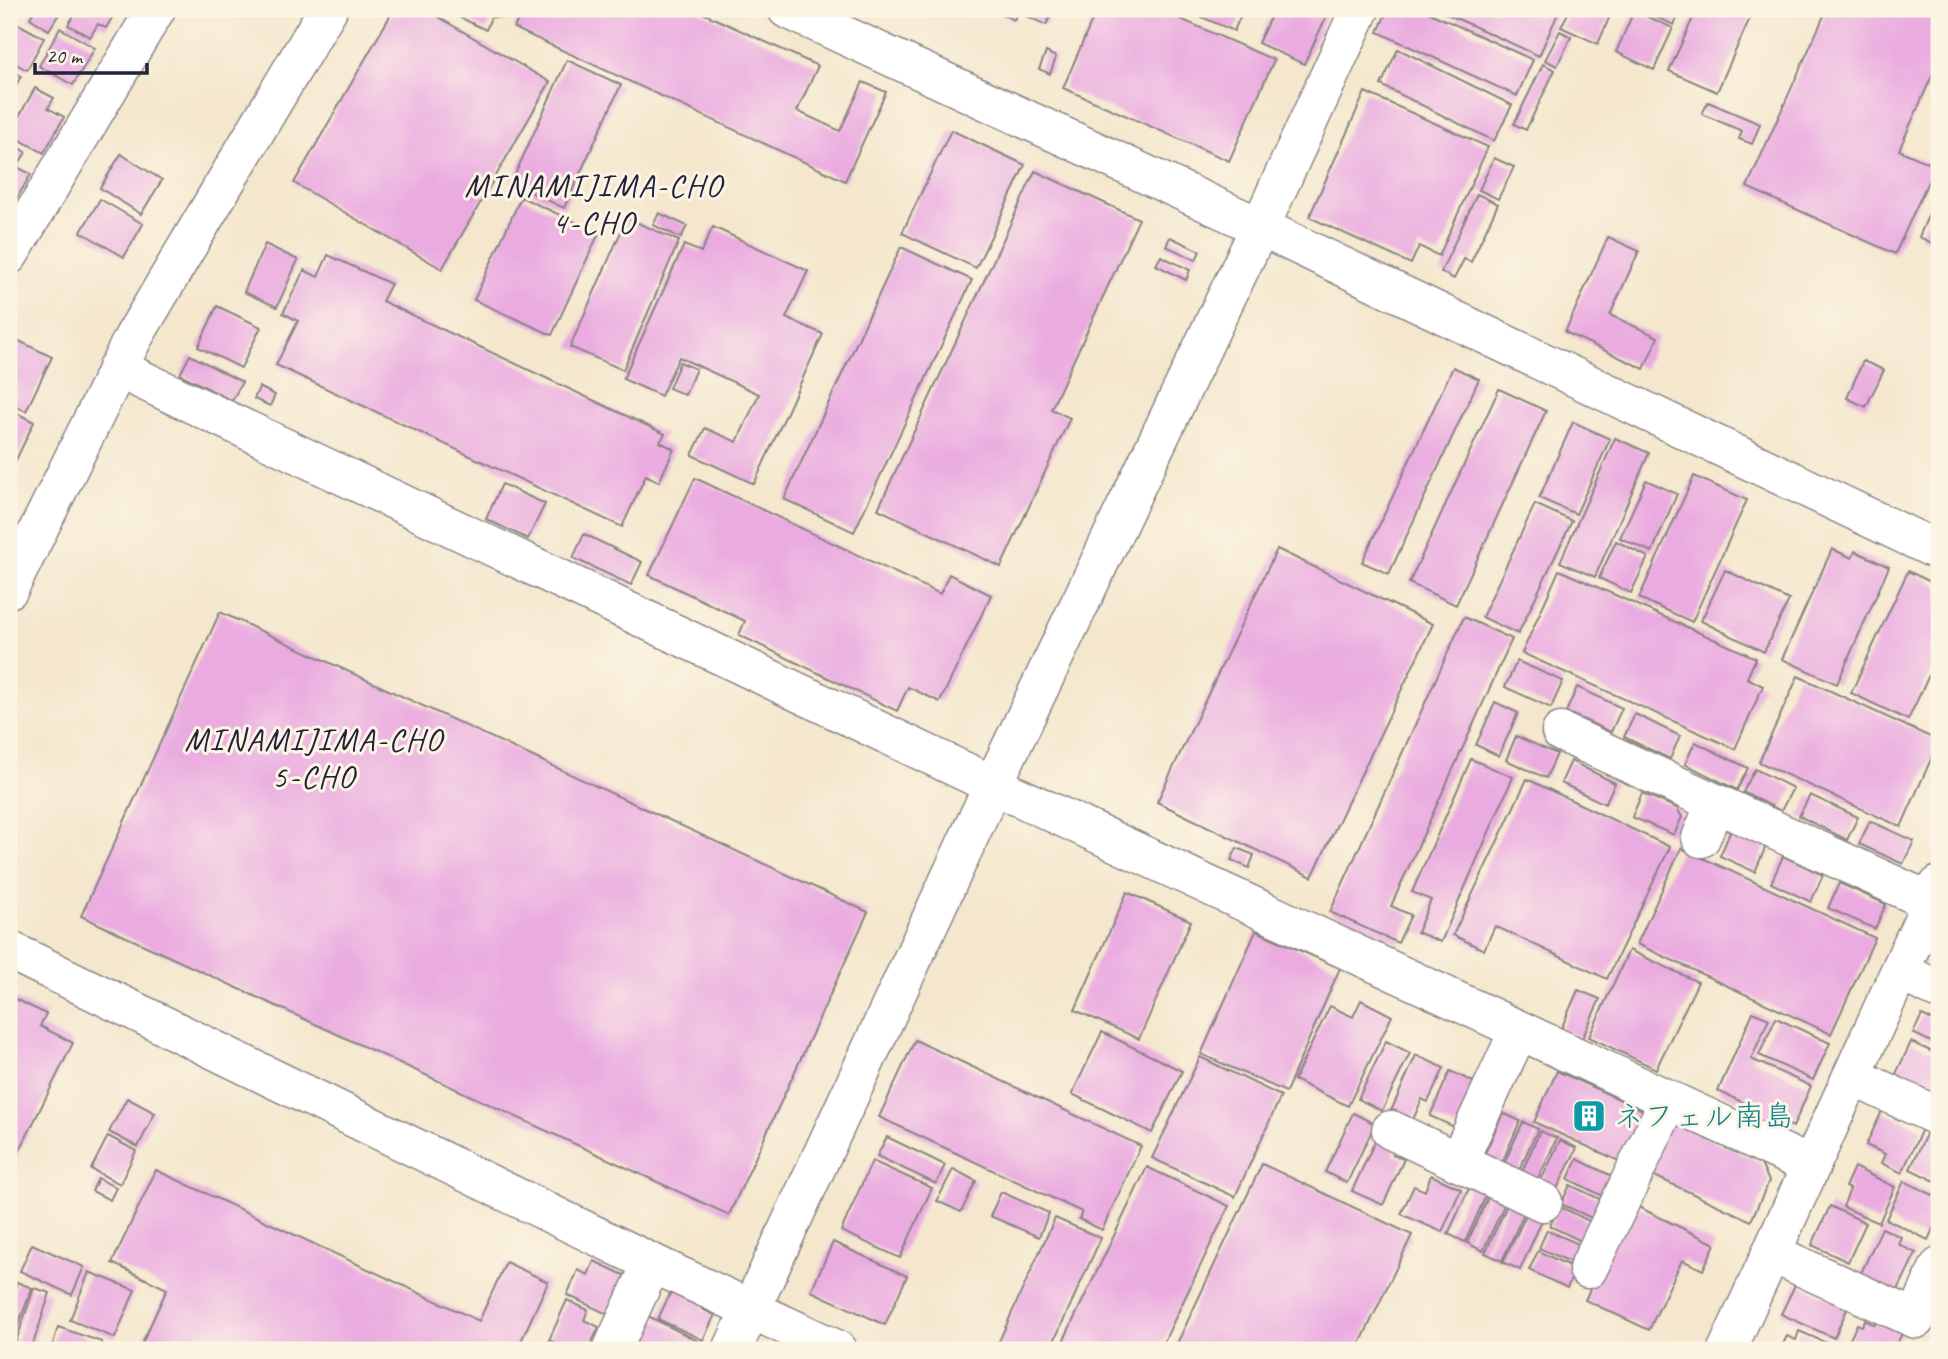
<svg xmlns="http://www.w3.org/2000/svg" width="1948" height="1359" viewBox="0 0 1948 1359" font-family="Caveat,'Klee One',sans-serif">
<rect width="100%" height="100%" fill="#fcf5e5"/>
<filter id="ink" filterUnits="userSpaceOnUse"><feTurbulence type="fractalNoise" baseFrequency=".0143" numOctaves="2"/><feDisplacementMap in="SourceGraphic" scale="14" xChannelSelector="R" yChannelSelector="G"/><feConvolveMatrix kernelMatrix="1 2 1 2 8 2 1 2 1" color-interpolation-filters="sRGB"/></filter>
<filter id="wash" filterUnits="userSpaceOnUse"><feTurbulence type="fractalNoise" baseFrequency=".00686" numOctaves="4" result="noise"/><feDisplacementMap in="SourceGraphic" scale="28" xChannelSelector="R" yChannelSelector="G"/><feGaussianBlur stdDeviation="1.57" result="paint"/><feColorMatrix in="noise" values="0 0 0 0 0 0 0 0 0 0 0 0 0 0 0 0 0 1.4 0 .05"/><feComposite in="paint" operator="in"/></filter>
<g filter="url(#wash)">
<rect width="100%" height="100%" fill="#f4e7cd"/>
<g id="blocks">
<!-- building -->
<g fill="#eaace0">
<polygon points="35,9 62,9 49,30 30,18"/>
<polygon points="78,9 117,9 106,28 98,24 90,37 68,25"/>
<polygon points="394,9 424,9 550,82 442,269 294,183"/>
<polygon points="442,9 517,9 513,18 491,17 486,30"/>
<polygon points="523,9 694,9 818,66 797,111 840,131 863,82 886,92 845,181 514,28"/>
<polygon points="991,9 1054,9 1046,25 1018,12 1014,20"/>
<polygon points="1097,9 1158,9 1274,60 1229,161 1063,88"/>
<polygon points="1183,9 1239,9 1243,10 1234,31"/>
<polygon points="1274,9 1330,9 1304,64 1258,43"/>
<polygon points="1388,9 1421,9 1533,60 1517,96 1378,32"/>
<polygon points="1436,9 1560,9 1539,56"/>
<polygon points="1570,9 1613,9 1598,44 1561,27"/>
<polygon points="1637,9 1681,9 1674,25"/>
<polygon points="1697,9 1754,9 1717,92 1669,71"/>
<polygon points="1827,9 1935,9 1939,11 1939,60 1899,150 1935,166 1895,254 1747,187"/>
<polygon points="1634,11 1673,28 1654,70 1616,52"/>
<polygon points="9,19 44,38 27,70 9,60"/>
<polygon points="60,28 95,48 73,85 39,66"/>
<polygon points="1560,31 1571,37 1557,66 1545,60"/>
<polygon points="1398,49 1512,105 1494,141 1381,85"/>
<polygon points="1046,52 1056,57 1050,74 1039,69"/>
<polygon points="567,60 621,85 564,208 511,183"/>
<polygon points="1543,64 1555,70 1526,130 1514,124"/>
<polygon points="9,69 21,76 9,98"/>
<polygon points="35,88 54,98 48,108 64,117 44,153 9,134"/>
<polygon points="1365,92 1488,147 1439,256 1419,246 1411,264 1309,217"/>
<polygon points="1708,102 1760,124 1752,144 1739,139 1742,131 1702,114"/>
<polygon points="951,130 1025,165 976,268 902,233"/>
<polygon points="9,142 26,152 17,167 31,174 14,203 9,200"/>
<polygon points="121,154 162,180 141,214 100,188"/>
<polygon points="1494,158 1514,167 1498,199 1479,190"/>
<polygon points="1035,171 1139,219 1051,409 1070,418 1001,567 878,509"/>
<polygon points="1939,190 1939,246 1919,237"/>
<polygon points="1477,194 1498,204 1471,262 1464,259 1454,279 1441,272"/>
<polygon points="521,197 599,233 552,335 474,300"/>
<polygon points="100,199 143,224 124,257 81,232"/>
<polygon points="659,213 687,226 681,238 653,225"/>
<polygon points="627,218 679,241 623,370 570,347"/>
<polygon points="713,227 808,271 786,318 823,334 754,484 692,455 705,428 737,442 759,394 679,357 661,396 623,379 684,245 701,252"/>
<polygon points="1170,237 1200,251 1196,260 1166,246"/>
<polygon points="1608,237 1639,251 1610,315 1658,337 1644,369 1565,332"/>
<polygon points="265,244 298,260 277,307 244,292"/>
<polygon points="901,247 972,280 854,532 784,499"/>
<polygon points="328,255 391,284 382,301 665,434 660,442 674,449 659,482 646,475 622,527 276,365 298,321 283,313 304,270 318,277"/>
<polygon points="1161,256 1190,270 1186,280 1156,265"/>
<polygon points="217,306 261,327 241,368 198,347"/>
<polygon points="15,339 52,357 26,411 9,403 9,351"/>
<polygon points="190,355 242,382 232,401 180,374"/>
<polygon points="1863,361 1884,370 1866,407 1847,398"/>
<polygon points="680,362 696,369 685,395 669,388"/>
<polygon points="1453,367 1479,379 1389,574 1362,562"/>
<polygon points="259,387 275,395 270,406 254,399"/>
<polygon points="1499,389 1546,411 1456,605 1409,583"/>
<polygon points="9,409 34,422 16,460 9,456"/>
<polygon points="1573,422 1610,439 1576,514 1539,498"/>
<polygon points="1615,438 1649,453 1595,577 1560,562"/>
<polygon points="1694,476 1747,500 1692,622 1639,598"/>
<polygon points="695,478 940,594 949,574 991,595 940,702 908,687 897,711 739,635 745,621 649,575"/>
<polygon points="1646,480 1677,494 1652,552 1620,538"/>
<polygon points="502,484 545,504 528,539 486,519"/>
<polygon points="1535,504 1572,521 1518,634 1482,617"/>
<polygon points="584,534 642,562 631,585 573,558"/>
<polygon points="1616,541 1648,557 1631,593 1599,578"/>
<polygon points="1277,549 1433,624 1312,877 1157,802"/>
<polygon points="1832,549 1852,558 1855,551 1889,567 1837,684 1782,659"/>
<polygon points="1559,570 1756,658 1747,678 1763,686 1735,749 1522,653"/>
<polygon points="1725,570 1789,600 1764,652 1701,621"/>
<polygon points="1908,571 1939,586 1939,654 1908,720 1851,693"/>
<polygon points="220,612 868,912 729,1215 81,916"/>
<polygon points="1464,617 1512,639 1391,906 1411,915 1398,943 1330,912"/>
<polygon points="1517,661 1563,681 1551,708 1505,687"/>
<polygon points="1798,676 1939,741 1901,827 1759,762"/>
<polygon points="1577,687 1622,708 1611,732 1566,712"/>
<polygon points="1495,702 1518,713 1499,756 1476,745"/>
<polygon points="1635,714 1680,736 1670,759 1624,737"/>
<polygon points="1516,736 1557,754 1546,778 1506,760"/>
<polygon points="1695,742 1748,768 1737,790 1685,764"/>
<polygon points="1471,759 1513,777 1441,942 1417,932 1431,900 1412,892"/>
<polygon points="1571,761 1615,783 1605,804 1561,783"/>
<polygon points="1755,769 1793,788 1781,811 1743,792"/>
<polygon points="1527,779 1670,847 1607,979 1495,926 1484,950 1453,935"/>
<polygon points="1642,793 1677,808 1682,817 1674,835 1632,817"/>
<polygon points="1810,795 1858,817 1847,840 1799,816"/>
<polygon points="1870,821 1914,841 1903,864 1859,844"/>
<polygon points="1731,830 1766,846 1755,872 1720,856"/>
<polygon points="1237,848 1254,855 1249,868 1231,860"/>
<polygon points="1681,848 1875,938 1831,1034 1637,944"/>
<polygon points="1783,856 1823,875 1811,902 1771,883"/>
<polygon points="1839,883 1886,904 1875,929 1828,908"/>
<polygon points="1127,892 1191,921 1139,1039 1075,1010"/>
<polygon points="1256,931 1340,968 1286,1092 1201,1054"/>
<polygon points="1629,950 1698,982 1656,1069 1589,1037"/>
<polygon points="1578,990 1600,999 1582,1039 1561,1029"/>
<polygon points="9,996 46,1014 40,1026 73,1043 9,1172"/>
<polygon points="1361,1000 1392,1016 1348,1106 1294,1080 1330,1006 1353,1017"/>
<polygon points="1753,1012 1769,1019 1751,1059 1811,1086 1793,1127 1776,1119 1773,1127 1740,1112 1744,1103 1718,1091"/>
<polygon points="1922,1015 1939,1023 1939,1046 1913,1033"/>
<polygon points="1776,1018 1830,1043 1813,1080 1759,1055"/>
<polygon points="1102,1032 1182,1071 1152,1133 1072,1094"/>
<polygon points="915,1040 1141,1146 1102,1230 1079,1219 1082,1212 879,1117"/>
<polygon points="1386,1041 1410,1053 1382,1111 1358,1099"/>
<polygon points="1911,1042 1939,1055 1939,1101 1893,1080"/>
<polygon points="1416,1055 1444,1068 1428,1102 1422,1099 1412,1122 1391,1111"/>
<polygon points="1200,1057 1281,1096 1235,1197 1152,1158"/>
<polygon points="1450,1071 1482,1086 1461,1130 1430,1116"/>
<polygon points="1557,1071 1645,1111 1621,1162 1534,1122"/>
<polygon points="127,1098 155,1113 138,1147 109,1132"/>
<polygon points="1882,1111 1922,1129 1902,1173 1881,1163 1885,1154 1866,1145"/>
<polygon points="1353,1113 1375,1124 1347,1183 1325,1172"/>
<polygon points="1503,1113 1520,1121 1499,1170 1481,1162"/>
<polygon points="1671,1121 1760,1162 1769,1181 1751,1221 1648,1173"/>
<polygon points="1523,1122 1538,1129 1516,1177 1501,1170"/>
<polygon points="1928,1130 1939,1135 1939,1183 1910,1169"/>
<polygon points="1540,1131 1557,1138 1535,1186 1519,1178"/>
<polygon points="108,1136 136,1151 120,1184 91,1169"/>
<polygon points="887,1137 945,1165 936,1184 877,1156"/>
<polygon points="1376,1139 1396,1148 1393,1155 1404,1159 1383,1205 1352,1191"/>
<polygon points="1560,1140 1577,1148 1554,1195 1538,1187"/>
<polygon points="1577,1159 1618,1179 1609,1199 1568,1179"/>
<polygon points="872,1161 932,1188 900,1258 841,1231"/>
<polygon points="1262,1164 1412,1235 1357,1350 1174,1350"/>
<polygon points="1147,1167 1229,1206 1160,1350 1059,1350"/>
<polygon points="1854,1167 1895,1187 1879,1223 1843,1207 1850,1189 1845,1187"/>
<polygon points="953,1169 976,1181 961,1212 937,1201"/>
<polygon points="156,1170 479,1321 506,1262 548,1282 517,1350 139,1350 167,1289 112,1263"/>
<polygon points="1431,1175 1461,1189 1442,1232 1401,1214 1414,1186 1425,1191"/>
<polygon points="98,1178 116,1188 110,1200 92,1191"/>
<polygon points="1904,1181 1939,1198 1939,1216 1928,1240 1886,1219"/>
<polygon points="1471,1184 1488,1191 1465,1242 1448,1234"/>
<polygon points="1570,1185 1606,1202 1598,1221 1561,1204"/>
<polygon points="1001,1192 1049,1213 1039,1237 990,1216"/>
<polygon points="1490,1193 1506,1201 1483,1251 1467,1243"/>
<polygon points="1508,1203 1525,1211 1502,1261 1485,1253"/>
<polygon points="1630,1203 1715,1244 1703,1270 1682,1260 1649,1330 1585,1300"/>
<polygon points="1559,1206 1595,1224 1585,1243 1550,1226"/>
<polygon points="1830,1206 1866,1223 1848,1262 1812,1245"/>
<polygon points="1528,1211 1543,1218 1520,1270 1503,1262"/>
<polygon points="1055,1218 1101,1238 1050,1350 995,1350"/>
<polygon points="1882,1228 1901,1237 1898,1244 1916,1253 1897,1292 1860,1275"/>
<polygon points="1547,1230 1583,1246 1575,1264 1539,1248"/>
<polygon points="833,1242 907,1276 885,1325 811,1291"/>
<polygon points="32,1244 84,1267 72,1295 20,1271"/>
<polygon points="1538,1251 1576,1269 1567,1288 1529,1270"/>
<polygon points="594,1261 626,1276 609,1315 567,1295 578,1270 588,1275"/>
<polygon points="89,1272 135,1290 115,1338 70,1320"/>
<polygon points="17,1282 32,1288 9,1350 9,1306"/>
<polygon points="1796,1283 1848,1307 1834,1338 1781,1314"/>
<polygon points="674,1285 706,1300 702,1309 715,1315 703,1340 658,1319"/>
<polygon points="34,1288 50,1293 31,1350 13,1350"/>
<polygon points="567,1300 588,1310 584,1320 599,1327 588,1350 571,1350 549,1340"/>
<polygon points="648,1316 702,1343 699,1350 632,1349"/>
<polygon points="1879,1317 1904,1329 1894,1350 1845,1350 1857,1324 1862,1326 1865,1320 1875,1325"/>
<polygon points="58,1327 102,1342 99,1350 51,1350"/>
<polygon points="1799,1331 1834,1346 1833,1350 1780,1350 1787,1336 1796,1340"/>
<polygon points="543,1343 560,1350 541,1350"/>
</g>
</g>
</g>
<g filter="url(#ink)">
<use href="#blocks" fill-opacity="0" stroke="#8b8484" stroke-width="2"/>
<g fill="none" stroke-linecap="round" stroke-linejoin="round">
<defs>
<g id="minor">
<polyline points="787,9 1260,227 1939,551"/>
<polyline points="9,255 156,9"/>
<polyline points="117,368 993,785 1811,1166"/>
<polyline points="9,589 133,338 328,9"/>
<polyline points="1561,732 1931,902"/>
<polyline points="1701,838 1715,803"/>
<polyline points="9,950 652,1263 838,1350"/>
<polyline points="1900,972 1939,990"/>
<polyline points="1852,1076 1939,1117"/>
<polyline points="1391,1130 1543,1202"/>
<polyline points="1458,1162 1519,1030"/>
<polyline points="1771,1253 1916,1319 1939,1267"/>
<polyline points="1588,1269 1669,1100"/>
<polyline points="612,1350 652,1263"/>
<polyline points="732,1350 993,785 1260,227 1360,9"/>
<polyline points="1727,1350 1939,885"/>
</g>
</defs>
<!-- minor casing -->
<use href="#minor" stroke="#8b8484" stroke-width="41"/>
<!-- minor -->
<use href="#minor" stroke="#fff" stroke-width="38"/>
</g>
</g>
<!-- icons -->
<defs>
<symbol id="building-square" viewBox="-11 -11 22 22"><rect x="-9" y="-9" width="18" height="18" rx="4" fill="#0f9aa8" stroke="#fcf5e5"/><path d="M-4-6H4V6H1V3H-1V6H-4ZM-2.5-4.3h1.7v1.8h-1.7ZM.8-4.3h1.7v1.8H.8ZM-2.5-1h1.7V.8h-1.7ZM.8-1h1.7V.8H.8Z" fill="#fff"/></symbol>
</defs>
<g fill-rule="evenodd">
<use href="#building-square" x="1570" y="1097" width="38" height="38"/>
</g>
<g text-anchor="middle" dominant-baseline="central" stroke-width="6" stroke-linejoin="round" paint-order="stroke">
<!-- culture labels -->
<g font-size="30" fill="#0d838f" stroke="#fcf5e5" text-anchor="start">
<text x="1614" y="1116">ネフェル南島</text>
</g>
<!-- neighbourhood labels -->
<g font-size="32" letter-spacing="2" fill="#22223b" stroke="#fcf5e5">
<text x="594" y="185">MINAMIJIMA-CHO<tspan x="594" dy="37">4-CHO</tspan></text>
<text x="314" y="739">MINAMIJIMA-CHO<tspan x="314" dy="37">5-CHO</tspan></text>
</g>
</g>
<!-- margin -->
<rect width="1948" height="1359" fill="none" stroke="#fcf5e5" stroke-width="35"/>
<!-- scale -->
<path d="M35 63v10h112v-10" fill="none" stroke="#22223b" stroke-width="3.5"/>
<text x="46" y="63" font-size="21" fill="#22223b" stroke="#fcf5e5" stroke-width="5" paint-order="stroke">20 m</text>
</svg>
